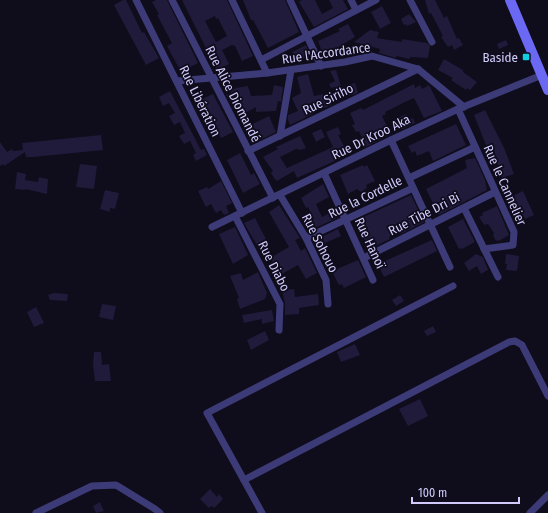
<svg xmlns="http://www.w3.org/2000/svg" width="548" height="513" viewBox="0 0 548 513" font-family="'Fira Sans Condensed',sans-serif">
<rect width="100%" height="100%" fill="#0f0c1b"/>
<!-- building -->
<g fill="#201a3b" fill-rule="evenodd">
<polygon points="123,0 126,0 142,33 144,32 159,58 146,65 114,5"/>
<polygon points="156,0 167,0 198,63 181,72 167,46 172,43 157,15 159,14 152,2"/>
<path d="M182,0H227L253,56L242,61L235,46L232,45L222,50L229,64L217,70ZM215,16L216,19L218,18L227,36L216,42L205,21Z"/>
<polygon points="243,0 285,0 299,32 268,48 253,20 251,20"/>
<polygon points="302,0 315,0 322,14 333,8 329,0 343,0 348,9 314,27 299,2"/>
<polygon points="425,0 435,0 444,18 447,16 457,39 459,38 463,45 454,50 452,45 448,47 441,37 443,36 431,13 429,14"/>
<polygon points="382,6 391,23 380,29 371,12"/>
<polygon points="409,14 416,22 407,26 406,24 404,25 401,19"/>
<polygon points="348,24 355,37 340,46 323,54 318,41 340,31 338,29"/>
<polygon points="370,30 379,32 377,38 402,42 402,39 427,43 430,46 428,58 410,57 410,59 396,56 396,58 379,53 380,49 354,42"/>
<polygon points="506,40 508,45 499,49 497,44"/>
<polygon points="306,45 310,55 297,62 292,52"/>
<polygon points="444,59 463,70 463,72 477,82 470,90 467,88 466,90 451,80 453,78 438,70"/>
<polygon points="336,70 341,86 331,88 329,84 335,81 330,71"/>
<polygon points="308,74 314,96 329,93 332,105 313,112 313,114 290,125 288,120 288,115 298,111 292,98 301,93 297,77"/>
<polygon points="355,83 358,93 348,96 345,86"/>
<polygon points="414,84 415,88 420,85 422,89 429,85 442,111 424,118 414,98 407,101 385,112 386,114 382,116 391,134 364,148 362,143 364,142 359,131 356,132 352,125 355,124 350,113 361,108 363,110"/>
<polygon points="274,85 283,87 281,102 278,101 276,111 256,112 256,107 240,116 226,95 231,93 230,91 236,88 248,86 251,96 272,95"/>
<polygon points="170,91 201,150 204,149 207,155 196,161 193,155 196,153 190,141 184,144 179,136 185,133 180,122 174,125 169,116 175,113 169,103 163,106 159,97"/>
<polygon points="213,94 233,132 221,138 213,123 211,124 200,100"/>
<polygon points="485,110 505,150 514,174 502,178 497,162 494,164 491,157 494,156 490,145 486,145 474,115"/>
<polygon points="406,114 408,120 413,118 415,123 401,130 395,119"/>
<polygon points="269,116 276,132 252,144 244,128"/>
<polygon points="456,124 466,145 433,161 429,151 417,156 415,151 412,153 408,146"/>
<polygon points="338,127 341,134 338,135 346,150 334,156 337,160 297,178 294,171 277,181 274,178 271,173 273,171 263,157 278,149 276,147 300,136 306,148 300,150 296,149 280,157 287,168 333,147 326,132"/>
<polygon points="321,129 325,137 316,142 312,133"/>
<polygon points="101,135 103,150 33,157 26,157 25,152 4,166 3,164 0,166 0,142 7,152 12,149 13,151 23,150 22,143"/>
<polygon points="240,153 251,175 254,173 260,184 243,193 227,160"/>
<polygon points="475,158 485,180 487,190 439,215 426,189 467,168 465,160"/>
<polygon points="80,164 97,166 94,189 76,187"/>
<polygon points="363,165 364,167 367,165 375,181 366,185 367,188 361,192 357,189 348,194 340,175"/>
<polygon points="17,172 26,174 25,180 38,182 39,177 48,179 47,194 25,189 25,190 15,189"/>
<polygon points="221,181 232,203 226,206 229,213 224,215 221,210 216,213 211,204 206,207 198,191 207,187 208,189"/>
<polygon points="323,184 329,197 316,204 322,217 335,210 339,217 313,229 309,222 314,219 308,207 306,208 301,198"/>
<polygon points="105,190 119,193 115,209 110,208 110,212 100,209"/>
<polygon points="523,191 534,215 525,219 516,202 513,204 510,197"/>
<polygon points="411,195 424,222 401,234 399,231 389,237 390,239 369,249 356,224 358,223 357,220"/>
<polygon points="279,205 300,238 295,240 301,251 305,248 317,273 306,279 298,265 280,275 275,267 273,268 270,263 272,262 270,258 289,247 269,212"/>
<polygon points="497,206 509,235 499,241 498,240 496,241 493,235 494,233 488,224 484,225 479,217 483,215 482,213"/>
<polygon points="255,218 267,241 263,243 267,252 262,254 244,223"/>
<polygon points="463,219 475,242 462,249 461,248 459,249 448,227"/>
<polygon points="235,227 248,255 233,264 219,234"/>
<polygon points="338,229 341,236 325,243 328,249 322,252 315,240"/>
<polygon points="432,240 437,251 384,277 378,264"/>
<polygon points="327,252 337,269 358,260 366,277 344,288 342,284 339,285 323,254"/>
<polygon points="476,254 483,257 488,270 481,274 477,266 469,271 464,263"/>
<polygon points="506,254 519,256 517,271 506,270 507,264 505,264"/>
<polygon points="258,272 267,293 265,299 240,309 237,299 239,298 230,276 241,273 243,280"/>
<polygon points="294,289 295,297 318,294 319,305 299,308 299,314 285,315 285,304 282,290"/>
<polygon points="54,293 68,294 67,301 50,300 48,295"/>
<polygon points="400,295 404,301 396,306 392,300"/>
<polygon points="102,304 116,306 113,320 99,317"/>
<polygon points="36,307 44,323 34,327 27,312"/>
<polygon points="272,310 274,321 262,324 262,319 244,323 242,315"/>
<polygon points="433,326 436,332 427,336 424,331"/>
<polygon points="265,331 269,340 251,350 247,340"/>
<polygon points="355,344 360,355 341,362 337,352"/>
<polygon points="94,352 101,352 102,365 109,364 111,381 95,381 93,365"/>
<polygon points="420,399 428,416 408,426 399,409"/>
<polygon points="210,489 217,497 219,494 223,499 214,508 212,506 209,508 200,499"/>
<polygon points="100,502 104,511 96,513 93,506"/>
</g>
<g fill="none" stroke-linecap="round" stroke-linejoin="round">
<!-- street -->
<g stroke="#3d3b77" stroke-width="7">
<polyline points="136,0 242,213"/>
<polyline points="172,0 273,198"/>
<polyline points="232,0 267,73"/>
<polyline points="290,0 321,66"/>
<polyline points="351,0 356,10"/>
<polyline points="410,0 432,42"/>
<polyline points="261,60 376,0"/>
<polyline points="177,81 267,73 345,62 372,56 418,69 464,107"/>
<polyline points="458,109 514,232 513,245 484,249"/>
<polyline points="280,136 291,70"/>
<polyline points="391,140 450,267"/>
<polyline points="248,151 418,69"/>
<polyline points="324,173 373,280"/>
<polyline points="409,178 475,147"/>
<polyline points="280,195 306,238 326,280 328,304"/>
<polyline points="464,208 498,277"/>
<polyline points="235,216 280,304 279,330"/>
<polyline points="212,227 391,140 458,109 542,75"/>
<polyline points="306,238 413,188"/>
<polyline points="364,258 495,192"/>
<polyline points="244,480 509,342 515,341 522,345 548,396"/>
<polyline points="36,513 92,486 116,485 155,509 160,513"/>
<polyline points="262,513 207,413 453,286"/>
<polyline points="530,513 548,495"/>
</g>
<!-- secondary -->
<polyline stroke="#6b69f4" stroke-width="10" points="510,0 548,90"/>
</g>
<!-- markers -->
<rect fill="#11cde0" stroke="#0f0c1b" stroke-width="1.5" x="522" y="53" width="8" height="8" rx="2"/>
<g text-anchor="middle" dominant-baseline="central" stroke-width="3.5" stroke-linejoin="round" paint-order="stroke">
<!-- street labels -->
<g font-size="13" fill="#d0cbfb" stroke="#0f0c1b">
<text transform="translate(326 53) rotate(-8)">Rue l'Accordance</text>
<text transform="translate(233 94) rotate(63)">Rue Alice Diomandé</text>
<text transform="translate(328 99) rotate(-26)">Rue Siriho</text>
<text transform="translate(200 101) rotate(64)">Rue Libération</text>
<text transform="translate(371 137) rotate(-26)">Rue Dr Kroo Aka</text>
<text transform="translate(505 185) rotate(66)">Rue le Cannelier</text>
<text transform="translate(365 197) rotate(-26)">Rue la Cordelle</text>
<text transform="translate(424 214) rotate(-27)">Rue Tibe Dri Bi</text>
<text transform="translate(320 243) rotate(63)">Rue Sohouo</text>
<text transform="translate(370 243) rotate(65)">Rue Hanoï</text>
<text transform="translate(274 266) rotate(63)">Rue Diabo</text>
</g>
<!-- poi labels -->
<g font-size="13" fill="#d0cbfb" stroke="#0f0c1b" text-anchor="end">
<text x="518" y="57">Baside</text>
</g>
</g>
<!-- scale -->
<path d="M412 497v6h107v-6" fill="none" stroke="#d0cbfb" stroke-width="2"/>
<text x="418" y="497" font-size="12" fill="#d0cbfb" stroke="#0f0c1b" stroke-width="3" paint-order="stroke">100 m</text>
</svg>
